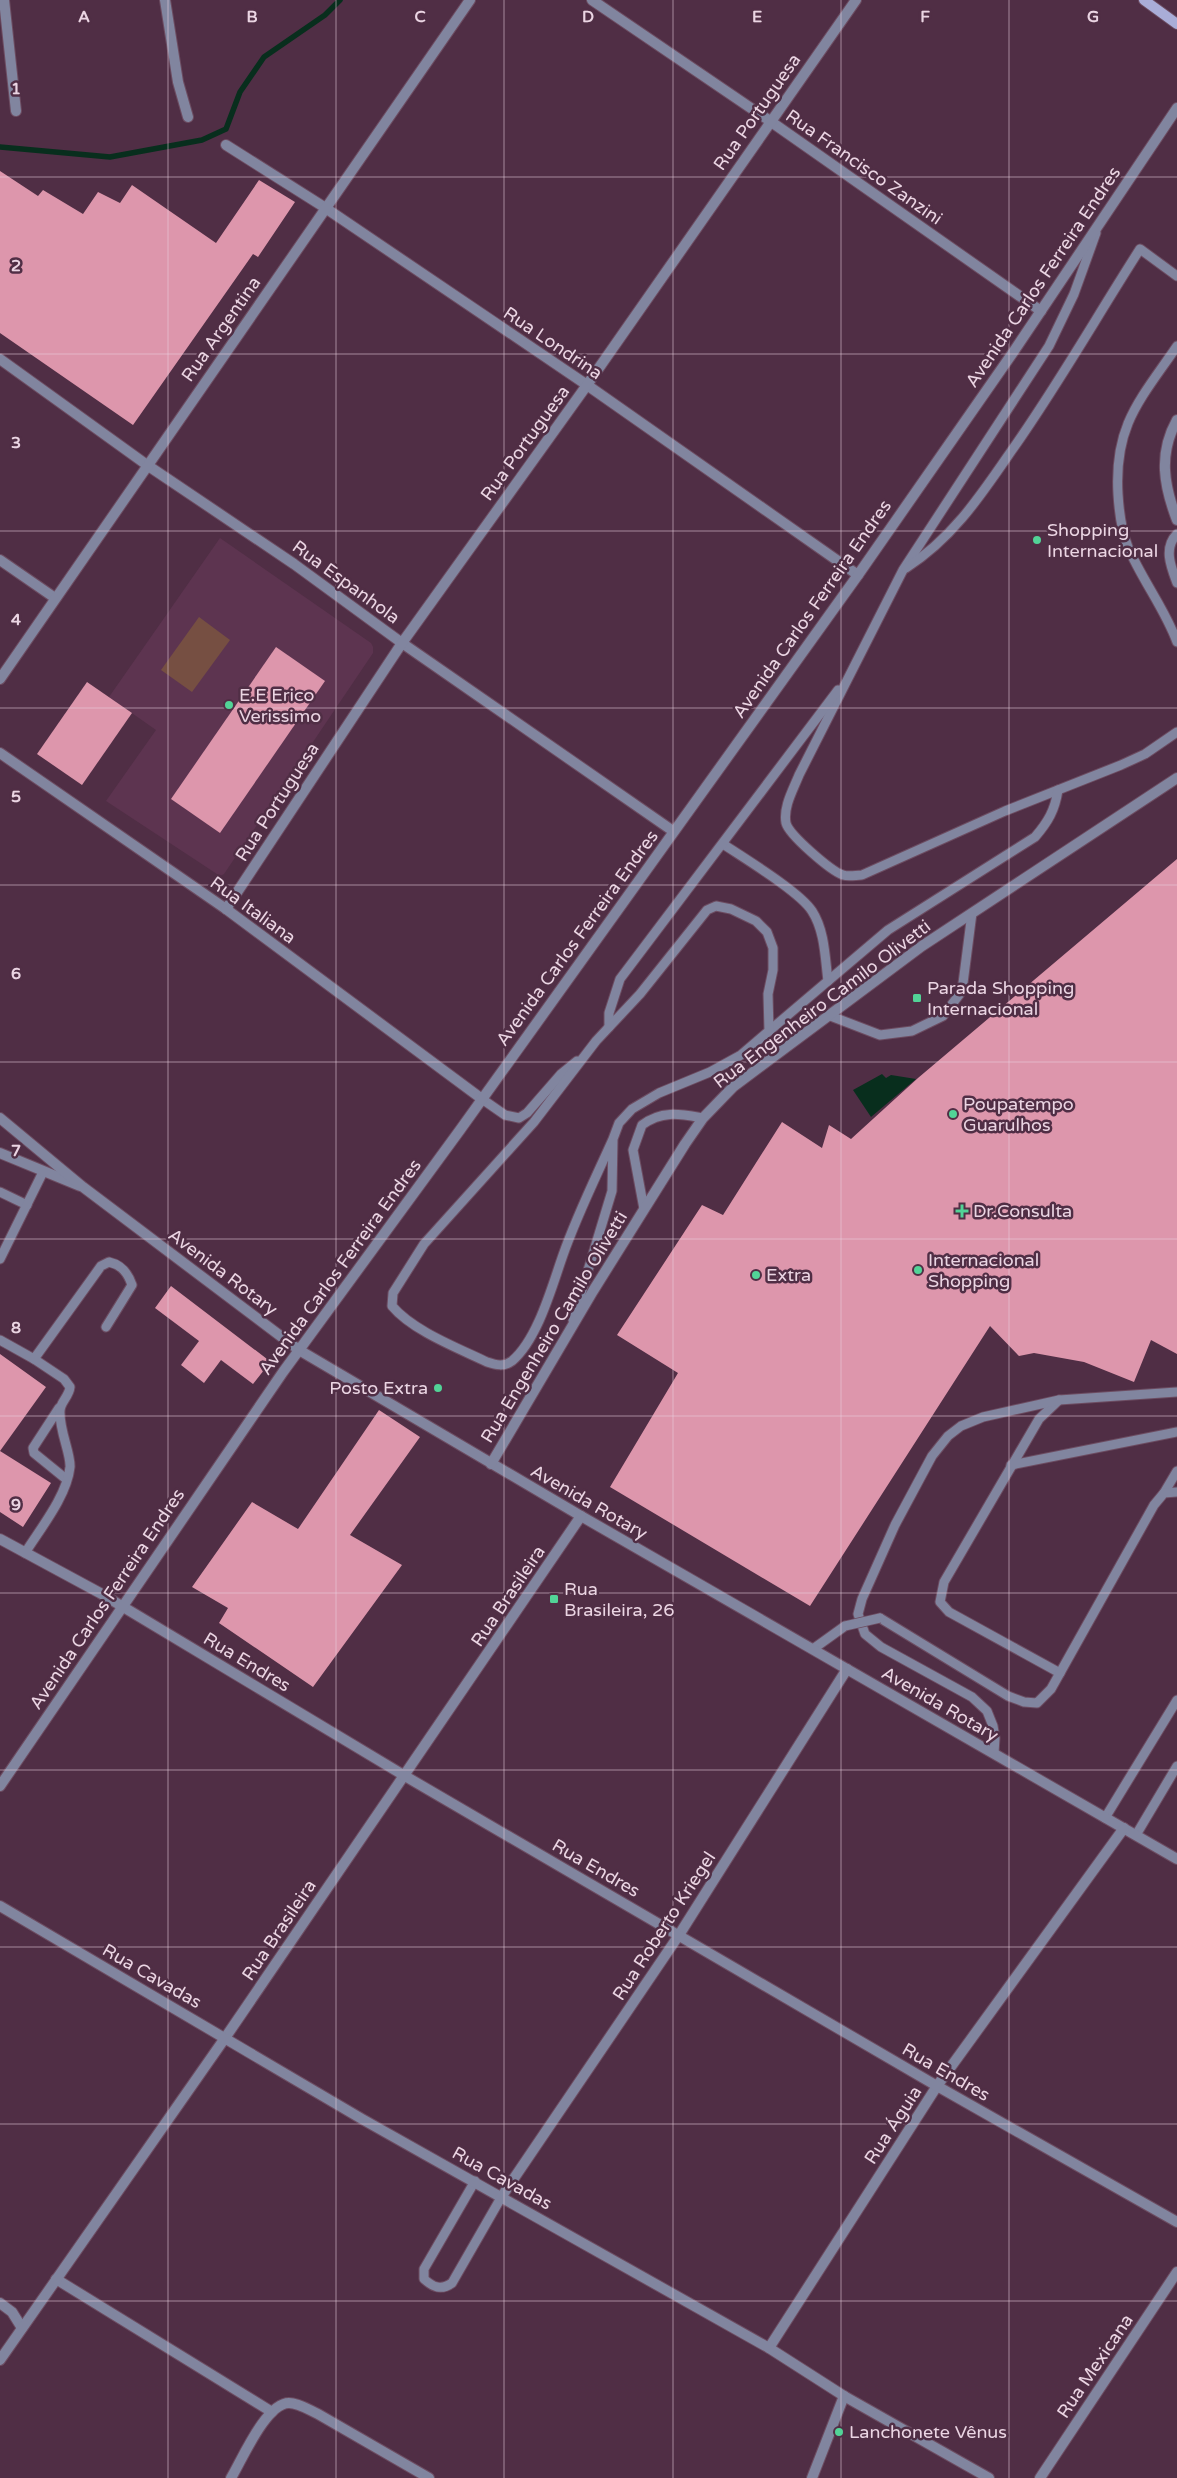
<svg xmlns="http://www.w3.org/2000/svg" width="1177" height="2478" viewBox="0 0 1177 2478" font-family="'Varela Round',sans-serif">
<rect width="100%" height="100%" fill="#502e45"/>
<!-- built -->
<polygon fill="#5d3450" points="220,538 371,643 373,647 373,653 224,874 220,876 106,801 156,730 109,697"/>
<!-- green -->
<polygon fill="#764f42" points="199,617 230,640 192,692 161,670"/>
<!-- water -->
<polygon fill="#082e1d" points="882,1074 886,1078 891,1075 916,1079 871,1117 853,1090"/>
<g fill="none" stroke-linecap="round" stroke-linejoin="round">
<!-- stream -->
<polyline stroke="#082e1d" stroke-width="5.5" points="0,147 110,157 202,140 226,129 240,92 264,57 325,15 340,0"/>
</g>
<!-- building -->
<g fill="#dd96ac">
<polygon points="0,171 38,196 43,190 83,214 98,192 120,203 132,185 216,243 259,180 295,202 258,257 253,254 133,425 0,333"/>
<polygon points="276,647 325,681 220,833 171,799"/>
<polygon points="87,682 132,713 82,785 37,754"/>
<polygon points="1177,859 1177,1354 1151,1340 1134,1382 1084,1362 1034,1353 1019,1356 990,1326 810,1606 610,1487 678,1373 617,1335 702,1205 723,1215 782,1122 822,1148 829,1125 851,1139 918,1078"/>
<polygon points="171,1286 267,1359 268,1365 253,1384 221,1360 204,1383 181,1365 199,1341 155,1308"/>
<polygon points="0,1354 46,1387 0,1451 51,1483 23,1527 0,1512"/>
<polygon points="379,1410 420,1437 350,1535 402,1565 313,1687 219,1623 228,1608 192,1587 252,1502 298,1529"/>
</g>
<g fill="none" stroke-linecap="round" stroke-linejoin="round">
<defs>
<g id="service">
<path d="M1096,233L1074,294L1049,346L903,570L799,775C793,790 783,807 786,823C789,835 831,871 843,875C849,877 856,875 862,875L1005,811L1121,765L1145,754L1177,732"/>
<path d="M1177,346C1140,400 1114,425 1118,494C1119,511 1122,532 1128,547C1142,580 1165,609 1177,642"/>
<path d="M1177,534C1163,548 1171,567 1177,583"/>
<path d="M906,568C953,538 981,495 1012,450C1058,385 1097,316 1140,249L1177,276"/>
<path d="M723,844C744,858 800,892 812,911C825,931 825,958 828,981"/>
<polyline points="828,1015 880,1035 912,1031 943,1016 962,991 972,913"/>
<polyline points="609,1027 609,1013 620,979 838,690"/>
<path d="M769,1031L888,930L1035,837C1048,822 1055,810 1058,790"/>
<polyline points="482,1099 505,1115 519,1118 527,1113 561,1074 577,1061"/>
<polyline points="0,1192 27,1205"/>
<path d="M644,1209L633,1150L642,1125C662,1110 680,1114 703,1118"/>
<polyline points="0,1259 43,1172"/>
<path d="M573,1320L612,1191L613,1139L619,1123L632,1109L659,1093L710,1072L741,1055L769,1031L768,994L773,970V948L767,932L756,921L731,909L716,906L707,910L640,994L596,1041L534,1122L424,1244L393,1293L392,1306C413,1331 458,1348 487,1362C496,1365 504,1367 512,1361C538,1339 552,1286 563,1255C577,1215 596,1177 613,1139"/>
<polyline points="0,1340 34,1359"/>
<polyline points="1059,1400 1039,1419 944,1582 940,1602 949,1612 1060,1673"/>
<polyline points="59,1408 33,1448 34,1453 66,1479"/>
<polyline points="1011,1465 1177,1432"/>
<polyline points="1164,1493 1177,1471"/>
<path d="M25,1553C40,1529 67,1496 70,1467C71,1454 59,1430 60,1411C60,1402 69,1397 70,1387L64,1379L34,1359L101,1266L109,1262C122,1265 128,1273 132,1285L106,1327"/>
<polyline points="880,1618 1008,1696 1024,1702 1037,1703 1051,1689 1154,1505 1164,1493 1177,1492"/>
<polyline points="813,1649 845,1626"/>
<polyline points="994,1753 995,1738 993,1726 987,1711 972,1697 881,1647 865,1634 858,1614 862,1599 895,1525 932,1456 948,1436 961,1426 983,1417 1059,1400 1177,1392"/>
<polyline points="1105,1818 1177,1700"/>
<polyline points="1136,1835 1177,1766"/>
<path d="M475,2181L424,2269V2279C433,2287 441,2291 452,2283L502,2196"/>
</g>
<g id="minor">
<polyline points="4,0 16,111"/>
<polyline points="165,0 178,82 188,117"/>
<polyline points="592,0 770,121 1041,311"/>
<polyline points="226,145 324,207 587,385 858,575"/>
<polyline points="0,359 147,465 294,564 402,643 673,831"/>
<polyline points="0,560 55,598"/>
<polyline points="0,679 470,0"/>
<polyline points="0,753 226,909 482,1099"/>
<polyline points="226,909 402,643 587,385 856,0"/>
<polyline points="0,1153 80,1186"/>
<polyline points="581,1516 1177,1859"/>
<polyline points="502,2196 679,1935 847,1669"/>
<polyline points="56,2279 272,2412"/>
<polyline points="0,2303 12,2312 22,2328"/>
<polyline points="769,2348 937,2086 1124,1828"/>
<path d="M231,2478C242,2460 266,2403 289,2403C299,2403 309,2410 318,2414L429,2478"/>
<polyline points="812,2478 844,2396"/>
<polyline points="1040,2478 1177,2272"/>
</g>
<g id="tertiary">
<path d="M1177,420C1158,454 1164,486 1177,520"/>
<polyline points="0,1118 83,1187 299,1350 581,1516 225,2038 0,2360"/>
<polyline points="491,1464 593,1291 685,1144 703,1118 733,1087 922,946 1177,778"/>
<polyline points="0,1539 100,1593 405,1776 937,2086 1177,2222"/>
<polyline points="0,1786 283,1372 460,1130 858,575 1014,351 1177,108"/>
<polyline points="0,1906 362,2119 769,2348 844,2396 989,2478"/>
</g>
<polyline id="secondary" points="1144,0 1177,24"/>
</defs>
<!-- service casing -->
<use href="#service" stroke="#6c4c61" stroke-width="11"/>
<!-- minor casing -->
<use href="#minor" stroke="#6c4c61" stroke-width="12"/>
<!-- tertiary casing -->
<use href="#tertiary" stroke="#6c4c61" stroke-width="12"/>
<!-- secondary casing -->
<use href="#secondary" stroke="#6c4c61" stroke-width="12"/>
<!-- service -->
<use href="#service" stroke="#81859f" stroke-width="9"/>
<!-- minor -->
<use href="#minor" stroke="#81859f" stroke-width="10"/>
<!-- tertiary -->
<use href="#tertiary" stroke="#81859f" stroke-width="10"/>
<!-- secondary -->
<use href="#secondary" stroke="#a9add8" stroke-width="10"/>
<defs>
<polyline id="service-bridge" points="845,1626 880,1618"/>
</defs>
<!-- service-bridge casing -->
<use href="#service-bridge" stroke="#6c4c61" stroke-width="11" stroke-linecap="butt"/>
<!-- service-bridge -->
<use href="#service-bridge" stroke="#81859f" stroke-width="9"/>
</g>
<!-- grid -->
<path fill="none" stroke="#ebd5e3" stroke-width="1" stroke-opacity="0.55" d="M168,0V2478M336,0V2478M504,0V2478M673,0V2478M841,0V2478M1009,0V2478M0,177H1177M0,354H1177M0,531H1177M0,708H1177M0,885H1177M0,1062H1177M0,1239H1177M0,1416H1177M0,1593H1177M0,1770H1177M0,1947H1177M0,2124H1177M0,2301H1177"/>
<!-- markers -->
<g fill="#52d397" stroke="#502e45" stroke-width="2">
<circle cx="1037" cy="540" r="5"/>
<circle cx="229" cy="705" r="5"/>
<rect x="912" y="993" width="10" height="10" rx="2.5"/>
<circle cx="953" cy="1114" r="5"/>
<path d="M959.5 1203.5h5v5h5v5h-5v5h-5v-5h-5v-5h5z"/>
<circle cx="918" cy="1270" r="5"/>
<circle cx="756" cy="1275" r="5"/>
<circle cx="438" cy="1388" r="5"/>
<rect x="549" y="1594" width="10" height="10" rx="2.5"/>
<circle cx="839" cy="2432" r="5"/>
</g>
<g text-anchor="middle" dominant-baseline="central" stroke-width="5" stroke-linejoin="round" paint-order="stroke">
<!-- street labels -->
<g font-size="18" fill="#ebd5e3" stroke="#502e45">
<text transform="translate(757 112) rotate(-55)">Rua Portuguesa</text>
<text transform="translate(864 167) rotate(35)">Rua Francisco Zanzini</text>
<text transform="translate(1043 277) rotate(-56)">Avenida Carlos Ferreira Endres</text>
<text transform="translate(221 329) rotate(-55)">Rua Argentina</text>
<text transform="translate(553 343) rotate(34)">Rua Londrina</text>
<text transform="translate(525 443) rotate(-54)">Rua Portuguesa</text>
<text transform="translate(346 582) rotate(36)">Rua Espanhola</text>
<text transform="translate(812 609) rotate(-55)">Avenida Carlos Ferreira Endres</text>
<text transform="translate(277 802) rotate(-57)">Rua Portuguesa</text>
<text transform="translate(253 910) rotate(36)">Rua Italiana</text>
<text transform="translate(577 938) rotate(-54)">Avenida Carlos Ferreira Endres</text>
<text transform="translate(822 1004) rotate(-37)">Rua Engenheiro Camilo Olivetti</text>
<text transform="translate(340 1267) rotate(-54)">Avenida Carlos Ferreira Endres</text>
<text transform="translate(223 1272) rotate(37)">Avenida Rotary</text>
<text transform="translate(554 1327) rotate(-59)">Rua Engenheiro Camilo Olivetti</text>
<text transform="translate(589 1502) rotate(30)">Avenida Rotary</text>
<text transform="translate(508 1596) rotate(-56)">Rua Brasileira</text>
<text transform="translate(107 1599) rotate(-56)">Avenida Carlos Ferreira Endres</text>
<text transform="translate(247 1662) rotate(31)">Rua Endres</text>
<text transform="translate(940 1704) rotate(30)">Avenida Rotary</text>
<text transform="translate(596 1868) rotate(30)">Rua Endres</text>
<text transform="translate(664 1926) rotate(-57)">Rua Roberto Kriegel</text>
<text transform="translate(279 1930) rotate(-56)">Rua Brasileira</text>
<text transform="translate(152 1976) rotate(30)">Rua Cavadas</text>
<text transform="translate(946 2072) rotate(30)">Rua Endres</text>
<text transform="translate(893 2125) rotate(-57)">Rua Águia</text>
<text transform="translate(502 2178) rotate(29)">Rua Cavadas</text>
<text transform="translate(1095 2366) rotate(-56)">Rua Mexicana</text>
</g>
<!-- poi labels -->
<g font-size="18" fill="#ebd5e3" stroke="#502e45" text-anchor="start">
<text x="1047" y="530">Shopping<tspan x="1047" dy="21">Internacional</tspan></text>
<text x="239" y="695">E.E Erico<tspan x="239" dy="21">Verissimo</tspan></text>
<text x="927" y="988">Parada Shopping<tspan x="927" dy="21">Internacional</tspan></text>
<text x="963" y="1104">Poupatempo<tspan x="963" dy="21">Guarulhos</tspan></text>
<text x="973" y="1211">Dr.Consulta</text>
<text x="928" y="1260">Internacional<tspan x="928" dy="21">Shopping</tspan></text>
<text x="766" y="1275">Extra</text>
<text x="428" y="1388" text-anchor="end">Posto Extra</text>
<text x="564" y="1589">Rua<tspan x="564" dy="21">Brasileira, 26</tspan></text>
<text x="849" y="2432">Lanchonete Vênus</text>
</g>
</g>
<g font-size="16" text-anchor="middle" font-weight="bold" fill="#ebd5e3" stroke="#502e45" stroke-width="5" stroke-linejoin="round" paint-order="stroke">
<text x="84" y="22">A</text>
<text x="252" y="22">B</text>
<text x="420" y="22">C</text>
<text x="588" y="22">D</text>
<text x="757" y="22">E</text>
<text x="925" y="22">F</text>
<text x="1093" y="22">G</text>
<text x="16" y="94">1</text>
<text x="16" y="271">2</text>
<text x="16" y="448">3</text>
<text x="16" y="625">4</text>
<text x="16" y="802">5</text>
<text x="16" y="979">6</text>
<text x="16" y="1156">7</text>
<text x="16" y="1333">8</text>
<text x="16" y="1510">9</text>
</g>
</svg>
